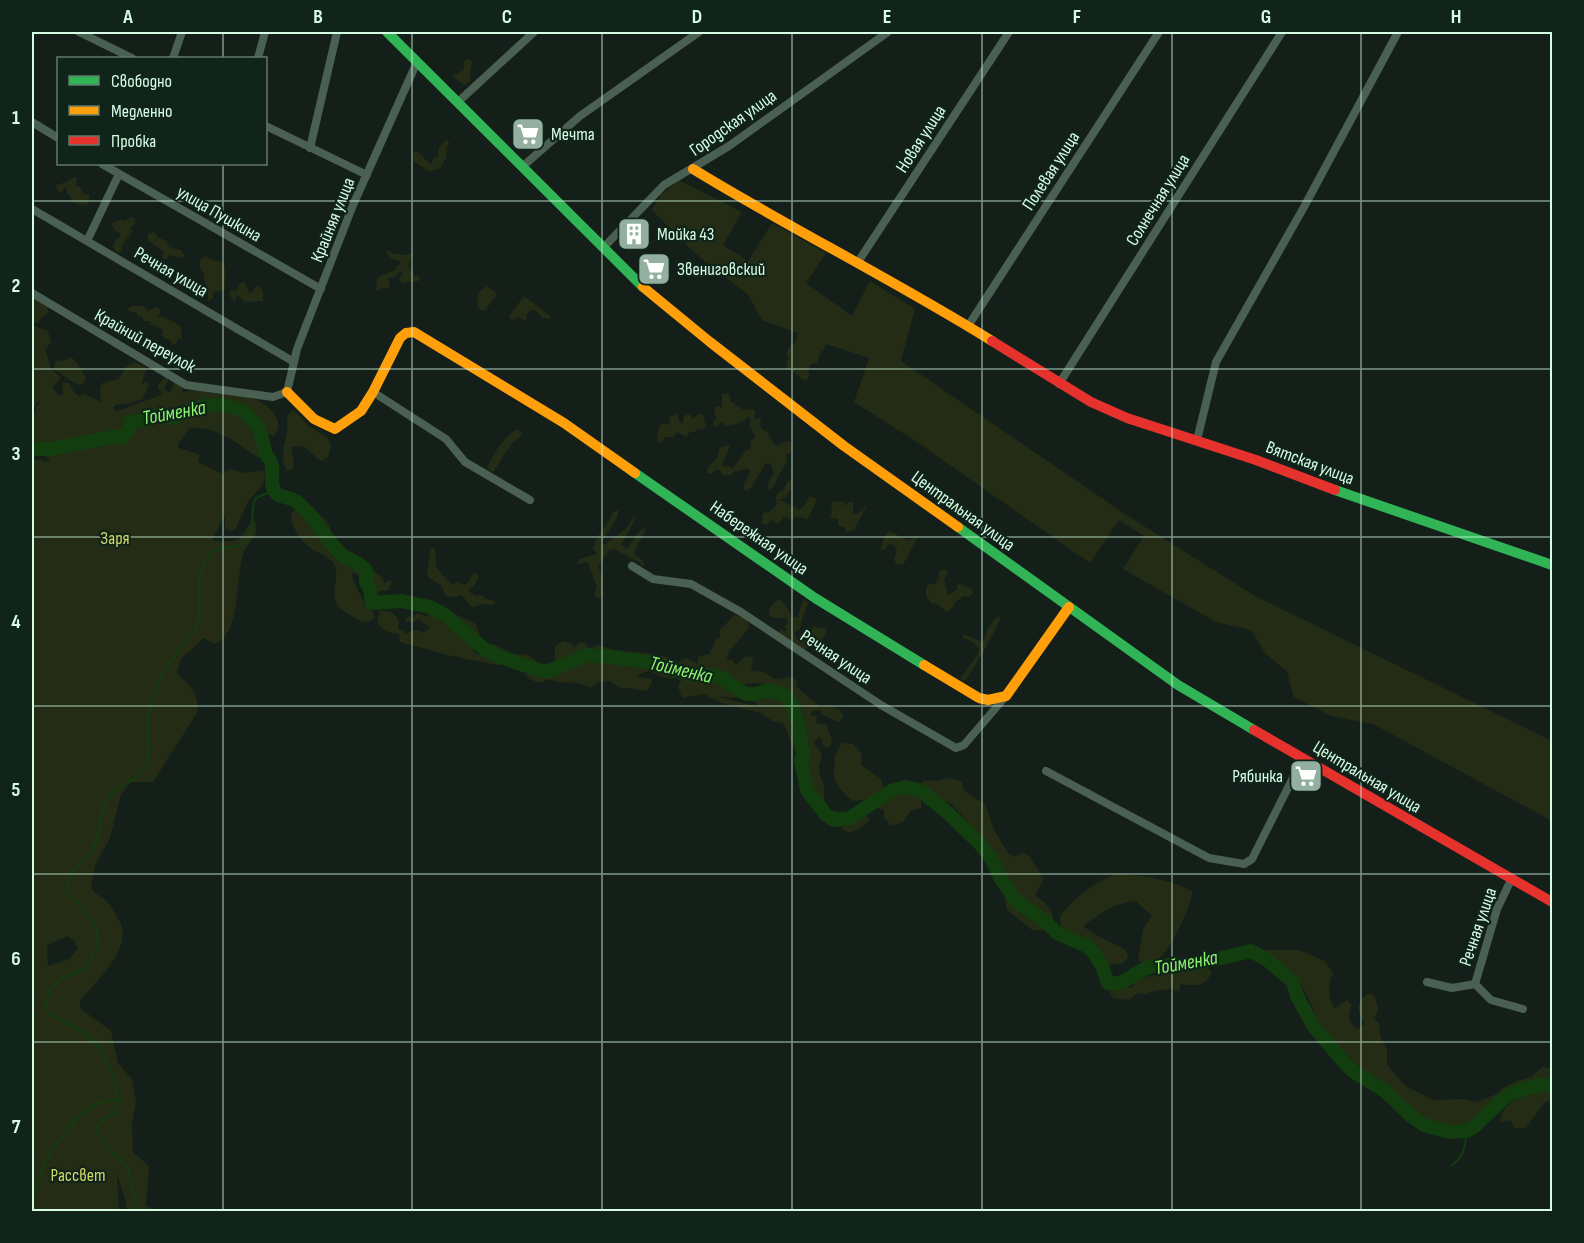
<svg xmlns="http://www.w3.org/2000/svg" width="1584" height="1243" viewBox="0 0 1584 1243" font-family="'Sofia Sans Condensed',sans-serif">
<rect width="100%" height="100%" fill="#141f1a"/>
<!-- green -->
<g fill="#242c15" fill-rule="evenodd">
<polygon points="469,59 472,62 470,73 471,81 464,85 452,76 464,70 464,61"/>
<path d="M447,140L450,144L446,148L447,157L441,165V168C423,175 429,168 414,162L413,152H418L430,164L432,163L434,157H438C438,148 439,145 447,140Z"/>
<polygon points="73,177 77,178 76,185 82,189 83,194 90,195 87,206 74,203 67,193 67,188 64,188 62,193 58,192 56,185 67,182"/>
<path d="M679,180L742,212L723,245L748,261L772,223L826,253L806,283L852,316L870,281L915,309L901,361L1128,516L1255,596L1552,741V821L1373,724L1331,716L1294,697L1287,672L1265,653L1251,630L1216,622L1123,569L1144,536L1119,520L1090,563L914,440L854,402L869,358L826,344L824,350L820,353L817,363L810,365L808,371L810,375L806,381C798,378 795,371 787,368L786,362L789,359L786,353L791,345L795,343L798,333L762,320L748,295L696,254L652,210L661,195Z"/>
<polygon points="131,217 135,219 135,224 131,227 132,232 122,245 121,251 117,253 113,247 115,241 120,237 120,232 115,231 112,224 119,220 124,221"/>
<polygon points="154,232 159,238 167,241 169,247 181,250 185,256 181,258 170,255 165,260 162,258 164,252 148,240 148,234"/>
<path d="M386,250L394,254L406,255L410,253L412,255L408,265L414,275L419,276L420,279L418,281L402,283L399,279L403,273L400,271L394,277L388,278L390,284L387,289L382,288L378,291L376,290L377,278L395,270L397,266L401,264L399,260C392,260 388,257 386,250Z"/>
<path d="M206,256L212,260L223,262C228,271 224,280 225,290L213,293V298L208,302V289L204,279V273L199,266L200,260Z"/>
<polygon points="245,282 249,293 254,292 253,289 258,286 263,290 263,301 245,302 236,294 237,298 234,301 231,298 229,291 238,289 240,283"/>
<polygon points="487,286 497,294 485,311 480,310 477,305 479,292"/>
<polygon points="523,297 527,298 551,317 549,319 543,318 536,311 531,310 527,314 526,321 518,317 512,320 509,317"/>
<polygon points="32,298 48,307 48,313 42,317 37,324 32,321"/>
<polygon points="131,306 144,306 147,311 157,307 160,309 160,314 157,316 169,319 181,327 182,339 178,339 176,344 172,344 169,339 165,339 161,334 163,331 157,326 151,325 149,321 144,321 142,317 137,316 136,312 130,312 128,309"/>
<path d="M32,325L48,331L51,343L45,349L51,368L61,378L52,387L59,396L63,394L62,383H69L74,392L80,397L82,393L101,402L100,389L102,383L118,379L126,367L134,362L147,368L142,382V384L146,382L149,386L142,399L129,404H117L113,408L117,411L164,394L158,389V385L164,378H169L164,390L170,392L174,383H179L182,388V393C196,387 204,393 219,394C226,395 235,394 243,395C260,399 289,416 274,436L268,434L265,430L260,431L264,450L262,455L258,458C236,442 218,427 190,428L178,444L179,448L200,455L198,462L223,474L225,471L231,469L244,473L263,471L265,476L263,484L249,500L236,528L230,532L225,528V515L212,540C223,541 237,544 244,533C247,529 248,525 252,521H255C260,536 251,538 245,550C234,573 243,635 214,644L204,638L181,659L177,673C190,687 200,692 197,713L153,782H131L121,794L110,838L95,865L91,888C95,894 96,894 102,897C108,901 115,913 119,920C135,947 96,982 80,1000V1008L111,1031L118,1063L132,1079L136,1102L132,1124L133,1152L149,1166L146,1205L153,1211H127C126,1199 121,1187 117,1174L119,1211H32V459L42,460L43,462L50,461L45,455H32V414L36,412L35,407L39,404L40,400L32,408ZM68,936L74,941L78,948L69,959L48,966L47,945Z"/>
<path d="M71,357C78,362 80,370 86,377L85,382L81,385L74,383L54,369L55,361L65,360Z"/>
<path d="M728,393L731,397L730,402L735,403L736,406L745,410L751,409L755,411L754,419L761,418L760,426L763,430L767,431L773,443L777,446L786,441L790,442L793,447L791,452L786,455L787,463C779,471 778,481 771,489H767L770,479L774,474L771,464L766,463L751,488L746,491L743,488L750,471L746,468L741,471H734L732,475H723L720,470H715L712,474L708,473L707,469L718,456L720,447L730,445L722,465L731,467L732,470L746,450L751,449L750,442L756,437L749,425L751,419L748,416C745,423 732,426 725,425L721,421L719,425L715,427L713,422L717,419L714,411L716,407H722V394Z"/>
<path d="M292,410L297,413L309,426L328,438L331,447L328,457L322,461C309,455 310,443 291,447L294,466L292,470L288,471C279,460 284,449 286,437C288,430 287,423 287,416Z"/>
<polygon points="677,413 680,423 683,423 684,416 689,414 693,419 698,414 703,414 706,427 700,430 697,429 694,432 690,432 686,437 677,432 673,437 665,437 661,443 657,441 658,430 662,423 669,425 670,417"/>
<path d="M517,429L523,434C506,448 505,454 494,471L492,472L487,468C492,455 505,436 517,429Z"/>
<path d="M791,480L793,483C792,489 788,492 785,498L777,500L783,501L799,510L804,507L809,496L817,499L808,519L795,516L792,520L783,516L781,521L777,524L772,520L766,525L762,524L763,513L770,512L771,509L774,508L777,503L775,497L780,491H783L787,482Z"/>
<polygon points="843,501 845,506 849,502 853,502 853,513 857,514 867,505 854,530 846,532 844,527 838,526 838,518 833,519 830,515 833,511 831,507 832,502"/>
<path d="M312,507L329,524L331,533L345,547L344,552L347,553L351,551L360,558L363,564C371,567 375,573 383,578L384,584L388,580L392,581L389,590L377,592C375,584 369,579 370,570L340,552L311,513L310,509Z"/>
<path d="M293,510L301,512L315,532L342,558L365,572L363,581L360,576L352,572C352,586 363,594 365,606L373,612L374,618C369,623 363,623 357,619C352,616 342,611 338,606C328,593 343,574 332,561C326,555 318,553 312,549C302,542 286,522 293,510Z"/>
<path d="M618,510V516L600,544L604,545C611,539 618,535 624,530C629,526 632,518 636,514C635,520 625,539 621,544L627,549L637,534L647,526L634,553L643,561L645,565L642,566L640,562C633,561 621,551 613,549L608,551L598,566L603,580V596L597,599L594,594L597,587L588,562L578,564L579,559L597,554L593,548C596,535 608,525 613,512Z"/>
<polygon points="889,531 908,540 913,539 916,535 918,536 903,565 896,564 894,559 897,550 894,545 889,544 886,548 880,551 885,535"/>
<polygon points="431,548 435,548 436,567 452,585 457,582 463,585 468,583 472,575 476,573 479,576 474,586 470,588 469,591 476,596 482,595 486,599 495,601 493,605 485,604 472,607 461,595 453,597 446,596 441,585 429,578 427,572"/>
<path d="M944,569L948,571L944,580L948,595L957,590V585L962,584L966,587L971,588L974,592L970,597L964,596L955,602L953,608L947,612L938,605L931,603C926,596 923,592 929,584H935L939,578V571Z"/>
<path d="M805,599L808,603L801,622L802,625L799,630L794,633L797,639L801,640L798,636L801,633L805,635H810L813,626L819,628L825,627L827,630L823,638V643L819,645L813,641L809,643L807,649H801L792,640L784,639L779,633L781,630L787,631L785,626L788,622L785,618H774L769,615V609L777,600H781C787,605 788,611 793,617H798L801,604Z"/>
<path d="M450,609L453,613L476,624L481,639L487,645H496L515,655L526,654L538,662L553,666L555,662V646L563,641L571,643L574,648L579,643H585L589,648L598,645C617,654 665,651 678,662L687,658L700,665L697,662L698,657L709,654L716,639L720,637V630L734,615L744,617L748,622L749,628L731,649L726,660H732L736,665L746,656L752,657L753,662L751,671L764,672L775,679L791,677L796,680L797,687L820,707L829,705L841,711L843,717L838,722L823,715L820,710L812,711L810,715L817,716L816,723L827,725L832,741L830,747L823,746L822,739L818,737L814,744C828,758 819,756 819,769C819,776 824,782 824,788C825,794 822,801 827,806C833,814 841,810 849,813C827,842 809,772 802,763L806,747L801,736L804,724L798,720L795,711L796,704L790,696L782,689L776,690L766,684L757,683L742,684L722,673L685,672L653,661L592,652L575,654L563,661L558,667L542,669L494,651L481,645L471,632L463,628L443,610Z"/>
<path d="M380,611C390,610 394,613 399,621L398,629L404,631L406,635L412,630L420,631L423,633L430,627L418,619L414,622H407L405,618L410,616L414,617L418,613L425,616L436,614L446,618L466,637L476,654L499,661L502,664L497,665L451,656L400,642L399,634C390,633 381,631 377,622Z"/>
<path d="M997,617H1001C1000,623 970,676 965,681L962,680L960,676L965,673L980,650L973,642L963,638V634L983,642L988,628Z"/>
<path d="M586,659L609,660L666,668L724,684L744,695L735,698L718,697L760,707L755,702V698C762,699 767,695 774,695C794,697 797,735 802,751L801,756H798C791,746 789,734 783,723L772,721L761,713L721,703L704,694L683,698L680,693L678,685L681,681L676,678L669,679L648,671L640,674L638,677L651,679L652,683L647,691L629,688L622,689L609,681L597,683L590,688C576,679 564,686 548,679C539,685 535,682 527,677L526,673L520,669L505,666L506,663L549,676L560,674L571,664Z"/>
<path d="M842,743L853,744L862,754L861,765L881,779L883,787L881,793L864,800L853,801C846,795 836,787 834,777C833,771 836,764 834,757Z"/>
<path d="M946,778L955,779L962,782L964,791L985,804L994,830L1008,853L1014,857L1024,852L1029,856L1044,879L1035,895C1049,906 1060,914 1047,931L1032,930L1007,910L1002,888L988,861L976,850L974,835L962,815L951,804L931,795L919,785L924,780L939,781Z"/>
<path d="M899,794L917,795L921,801V808L910,811C906,820 901,825 891,825L884,818V810L877,808Z"/>
<path d="M865,815L870,819C866,825 856,831 849,833L842,829L844,821H853Z"/>
<path d="M1115,874C1140,875 1169,879 1192,891C1192,906 1170,951 1158,959C1154,962 1148,963 1144,964L1138,960L1143,929L1152,916L1136,901C1114,903 1100,913 1083,926L1094,934L1126,950L1128,957L1124,963L1108,965L1096,946L1061,931L1060,916C1075,897 1092,884 1115,874Z"/>
<path d="M1259,950H1299L1325,961L1333,973C1328,984 1327,998 1335,1008L1347,1000L1352,1005C1347,1016 1348,1023 1358,1029L1365,1024C1357,1012 1355,1001 1369,993L1375,996L1378,1010L1374,1020L1379,1022L1380,1036L1387,1049V1064L1391,1070L1406,1086L1433,1100L1463,1099L1477,1102L1497,1094L1503,1088L1517,1081L1531,1077L1542,1067L1552,1068V1082H1535L1510,1090L1472,1124L1462,1128H1445L1417,1118L1348,1061L1328,1040L1318,1023L1313,1008L1297,976Z"/>
<path d="M1206,966L1212,972C1206,987 1195,986 1181,984L1179,991H1175L1173,988C1163,991 1154,989 1145,995L1138,993L1129,1000L1113,998L1108,988L1122,983L1129,988L1132,987L1138,978C1150,977 1161,973 1172,971C1184,970 1195,969 1206,966Z"/>
<path d="M1534,1090H1548L1552,1094V1107L1550,1100L1544,1103L1526,1128H1514L1511,1120L1500,1122C1500,1103 1522,1099 1534,1090Z"/>
</g>
<g fill="none" stroke-linecap="round" stroke-linejoin="round">
<!-- stream -->
<g stroke="#113d0f" stroke-width="2">
<path d="M1452,1165C1465,1156 1465,1145 1467,1131"/>
<path d="M32,1198C40,1185 41,1172 47,1159C54,1143 79,1114 94,1106C101,1102 109,1101 117,1099"/>
<path d="M138,1212L127,1166L103,1142L95,1129C100,1118 115,1117 118,1106C120,1098 116,1087 113,1079C106,1058 99,1041 79,1030C67,1023 57,1020 46,1010C45,995 53,981 69,975C73,973 78,973 82,971C89,966 93,956 96,948C106,914 62,902 67,882C71,868 84,861 92,850C102,835 98,817 106,802C115,784 139,782 146,766C152,751 148,736 148,721C148,711 152,699 155,690C160,677 167,665 176,654C184,644 192,638 197,625C204,603 193,579 207,559C219,539 238,555 249,537C256,525 249,510 256,498L275,490"/>
</g>
<!-- river -->
<path stroke="#113d0f" stroke-width="14" d="M32,449H51L112,437L122,438L129,429L131,422L145,420L157,415L173,418C199,402 235,397 256,424C263,434 262,443 266,454C267,457 270,459 271,462C275,472 268,483 276,493C281,498 291,497 297,502C317,517 325,542 345,557C351,561 360,563 365,569C368,573 365,577 366,582C368,587 368,585 370,590C372,595 370,598 372,603L401,601L430,607L445,615L484,649L500,657L541,671H549L587,655L610,657L654,663L689,675H714L726,680L729,684L746,694H755L768,690L785,695L792,704L798,724L803,753L801,761L807,790L826,815L834,820L848,819L891,791L905,787L921,791L948,813L980,844L991,858L1002,881L1017,902L1045,921L1057,933L1087,946L1093,952L1102,966L1108,983C1125,987 1134,971 1150,967C1160,964 1172,966 1182,965C1205,962 1228,957 1251,951L1266,959L1293,982L1297,996L1314,1027L1342,1060L1354,1072L1385,1091L1410,1115L1424,1125L1449,1132L1467,1131L1475,1126L1501,1101L1513,1093L1538,1085H1552"/>
<!-- street -->
<g stroke="#4a6052" stroke-width="8">
<polyline points="79,32 132,58"/>
<polyline points="173,58 182,32"/>
<polyline points="258,58 265,32"/>
<polyline points="458,102 534,32"/>
<polyline points="32,122 58,138"/>
<polyline points="266,126 367,175"/>
<polyline points="310,148 337,32"/>
<polyline points="102,164 321,289"/>
<polyline points="522,167 580,116 699,32"/>
<polyline points="32,209 294,362"/>
<polyline points="87,241 119,174"/>
<polyline points="603,248 664,185 729,146 888,32"/>
<polyline points="858,262 1009,32"/>
<polyline points="32,293 186,385 273,397 287,392 297,349 353,205 417,62"/>
<polyline points="968,326 1159,32"/>
<polyline points="1059,384 1282,32"/>
<polyline points="373,392 446,439 465,462 530,500"/>
<polyline points="1197,440 1216,362 1304,207 1398,32"/>
<polyline points="632,566 653,579 691,584 741,612 881,705 956,748 964,745 1006,696"/>
<polyline points="1046,771 1209,858 1244,864 1252,859 1303,758"/>
<polyline points="1427,982 1452,988 1475,984 1491,1000 1523,1009"/>
<polyline points="1475,984 1497,909 1511,880"/>
</g>
<!-- fast -->
<g stroke="#30b455" stroke-width="10">
<polyline points="387,32 643,287"/>
<polyline points="635,473 815,598 924,665"/>
<polyline points="1335,490 1552,565"/>
<polyline points="958,527 1178,685 1254,730"/>
</g>
<!-- slow -->
<g stroke="#ff9f0a" stroke-width="10">
<path d="M693,169C791,229 894,280 992,341"/>
<polyline points="643,287 710,342 844,446 958,527"/>
<polyline points="287,392 314,419 335,429 361,411 373,392 400,338 406,333 414,332 564,423 635,473"/>
<polyline points="924,665 979,698 988,700 1006,696 1069,607"/>
</g>
<!-- jam -->
<g stroke="#e5322d" stroke-width="10">
<polyline points="992,341 1091,402 1127,418 1256,460 1335,490"/>
<polyline points="1254,730 1552,902"/>
</g>
</g>
<!-- grid -->
<path fill="none" stroke="#d6fce6" stroke-width="1.5" stroke-opacity="0.55" d="M223,32V58M412,32V1212M602,32V1212M792,32V1212M982,32V1212M1172,32V1212M1361,32V1212M223,164V1212M32,201H1552M32,369H1552M32,537H1552M32,706H1552M32,874H1552M32,1042H1552"/>
<!-- icons -->
<defs>
<symbol id="supermarket-square" viewBox="-11 -11 22 22"><rect x="-9" y="-9" width="18" height="18" rx="4" fill="#92af9f" stroke="#10241a"/><path d="M-6-5.5h2.5l.6 2H6L4.5 2H-2.5L-4.4-4H-6ZM-1.5 3.2a1.3 1.3 0 1 0 .1 0ZM3 3.2a1.3 1.3 0 1 0 .1 0Z" fill="#fff"/></symbol>
<symbol id="building-square" viewBox="-11 -11 22 22"><rect x="-9" y="-9" width="18" height="18" rx="4" fill="#92af9f" stroke="#10241a"/><path d="M-4-6H4V6H1V3H-1V6H-4ZM-2.5-4.3h1.7v1.8h-1.7ZM.8-4.3h1.7v1.8H.8ZM-2.5-1h1.7V.8h-1.7ZM.8-1h1.7V.8H.8Z" fill="#fff"/></symbol>
</defs>
<g fill-rule="evenodd">
<use href="#supermarket-square" x="509" y="115" width="38" height="38"/>
<use href="#building-square" x="615" y="215" width="38" height="38"/>
<use href="#supermarket-square" x="635" y="250" width="38" height="38"/>
<use href="#supermarket-square" x="1287" y="757" width="38" height="38"/>
</g>
<g text-anchor="middle" dominant-baseline="central" stroke-width="4.5" stroke-linejoin="round" paint-order="stroke">
<!-- street labels -->
<g font-size="18" fill="#d6fce6" stroke="#10241a">
<text transform="translate(733 123) rotate(-35)">Городская улица</text>
<text transform="translate(921 139) rotate(-57)">Новая улица</text>
<text transform="translate(1051 171) rotate(-57)">Полевая улица</text>
<text transform="translate(1158 200) rotate(-58)">Солнечная улица</text>
<text transform="translate(219 214) rotate(30)">улица Пушкина</text>
<text transform="translate(333 220) rotate(-68)">Крайняя улица</text>
<text transform="translate(171 272) rotate(30)">Речная улица</text>
<text transform="translate(145 341) rotate(29)">Крайний переулок</text>
<text transform="translate(1310 463) rotate(21)">Вятская улица</text>
<text transform="translate(963 511) rotate(36)">Центральная улица</text>
<text transform="translate(759 538) rotate(35)">Набережная улица</text>
<text transform="translate(836 657) rotate(34)">Речная улица</text>
<text transform="translate(1367 777) rotate(31)">Центральная улица</text>
<text transform="translate(1478 927) rotate(-71)">Речная улица</text>
</g>
<!-- poi labels -->
<g font-size="18" fill="#d6fce6" stroke="#10241a" text-anchor="start">
<text x="551" y="134">Мечта</text>
<text x="657" y="234">Мойка 43</text>
<text x="677" y="269">Звениговский</text>
<text x="1283" y="776" text-anchor="end">Рябинка</text>
</g>
<!-- park labels -->
<g font-size="18" fill="#d1d767" stroke="#10241a">
<text x="115" y="538">Заря</text>
<text x="78" y="1175">Рассвет</text>
</g>
<!-- water labels -->
<g font-size="20" font-style="italic" fill="#8bf56c" stroke="#10241a">
<text transform="translate(174 413) rotate(-10)">Тойменка</text>
<text transform="translate(681 670) rotate(13)">Тойменка</text>
<text transform="translate(1186 963) rotate(-10)">Тойменка</text>
</g>
</g>
<!-- border -->
<rect width="1584" height="1243" fill="none" stroke="#10241a" stroke-width="66"/>
<!-- legend -->
<rect x="57" y="57" width="210" height="108" fill="#10241a" stroke="#5f7a6c" stroke-width="1.5"/>
<rect x="69" y="76" width="30" height="9" fill="#30b455" stroke="#5f7a6c" stroke-width="1.5"/>
<text x="111" y="87" font-size="18" fill="#d6fce6">Свободно</text>
<rect x="69" y="106" width="30" height="9" fill="#ff9f0a" stroke="#5f7a6c" stroke-width="1.5"/>
<text x="111" y="117" font-size="18" fill="#d6fce6">Медленно</text>
<rect x="69" y="136" width="30" height="9" fill="#e5322d" stroke="#5f7a6c" stroke-width="1.5"/>
<text x="111" y="147" font-size="18" fill="#d6fce6">Пробка</text>
<rect x="33" y="33" width="1518" height="1177" fill="none" stroke="#d6fce6" stroke-width="2"/>
<g font-size="20" text-anchor="middle" font-weight="bold" fill="#d6fce6">
<text x="128" y="23">A</text>
<text x="318" y="23">B</text>
<text x="507" y="23">C</text>
<text x="697" y="23">D</text>
<text x="887" y="23">E</text>
<text x="1077" y="23">F</text>
<text x="1266" y="23">G</text>
<text x="1456" y="23">H</text>
<text x="16" y="124">1</text>
<text x="16" y="292">2</text>
<text x="16" y="460">3</text>
<text x="16" y="628">4</text>
<text x="16" y="796">5</text>
<text x="16" y="965">6</text>
<text x="16" y="1133">7</text>
</g>
</svg>
